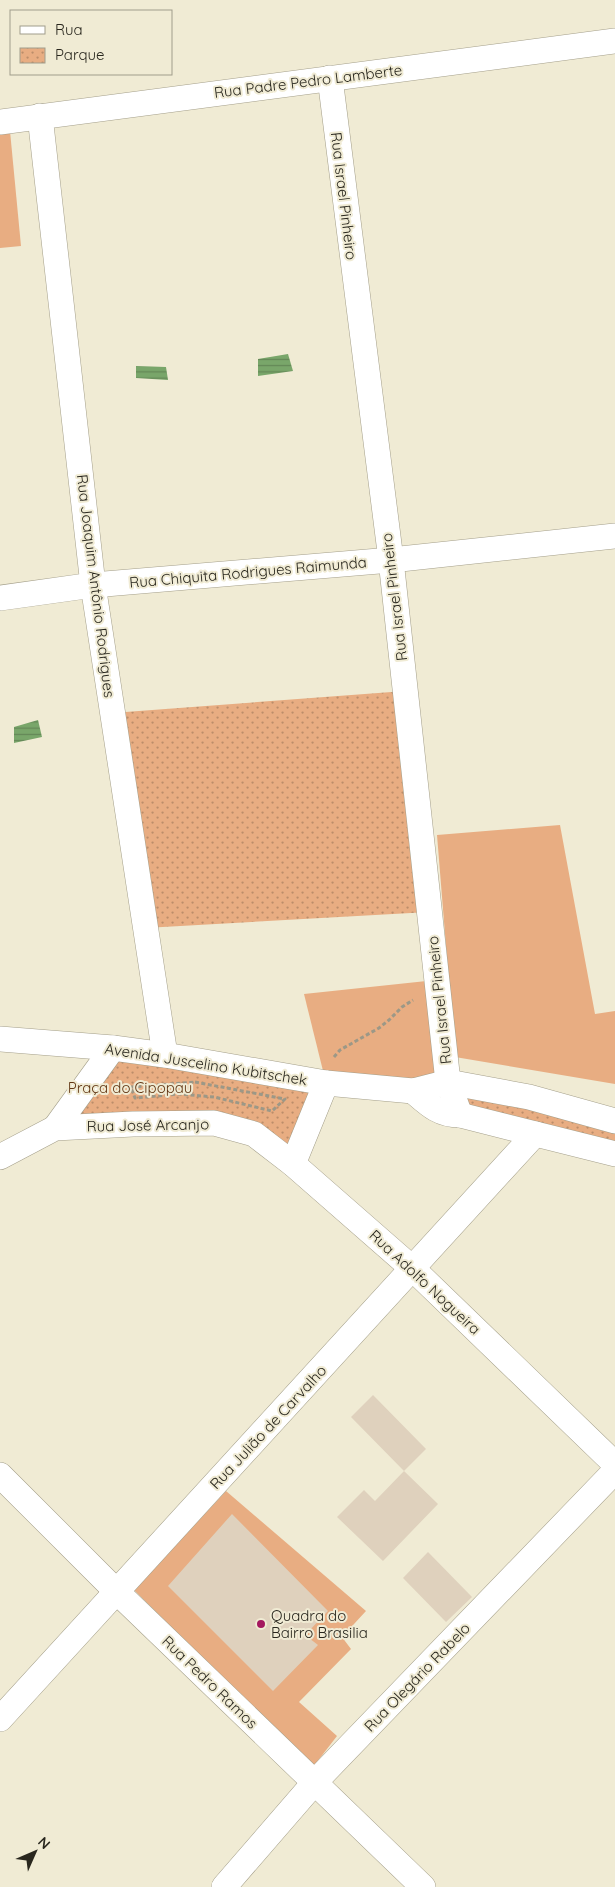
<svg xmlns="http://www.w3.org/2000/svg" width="615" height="1887" viewBox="0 0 615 1887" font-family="Quicksand,sans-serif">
<defs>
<pattern id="park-dots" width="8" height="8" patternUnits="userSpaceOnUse" patternTransform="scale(1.25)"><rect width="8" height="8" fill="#e8ad82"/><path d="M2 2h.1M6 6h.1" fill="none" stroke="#bc8d6a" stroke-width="1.8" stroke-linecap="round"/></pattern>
<pattern id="water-rules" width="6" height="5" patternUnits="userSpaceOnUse" patternTransform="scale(1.25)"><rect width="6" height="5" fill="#79a66a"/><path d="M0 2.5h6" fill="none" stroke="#638757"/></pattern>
</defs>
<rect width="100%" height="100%" fill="#f0ebd4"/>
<!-- grass -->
<g fill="#e8ad82">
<polygon points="10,131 21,246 0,248 0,133"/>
<polygon points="560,825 595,1014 615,1011 615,1084 455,1057 437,835"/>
<polygon points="436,980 448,1082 326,1083 304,994"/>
<polygon points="226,1491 366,1611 342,1637 351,1649 299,1702 337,1736 313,1767 134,1590"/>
</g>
<!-- park -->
<g fill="url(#park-dots)">
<polygon points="405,691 429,912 145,928 112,713"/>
<polygon points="113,1048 326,1083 293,1164 247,1133 55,1128"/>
<polygon points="455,1087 615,1128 615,1150 463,1111"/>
</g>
<!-- water -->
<g fill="url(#water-rules)">
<polygon points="288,354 293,371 258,376 258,359"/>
<polygon points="136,366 166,367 168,380 136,378"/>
<polygon points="38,720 42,737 14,743 14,727"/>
</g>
<!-- building -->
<g fill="#dfd1bd">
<polygon points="373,1395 426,1449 404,1471 438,1504 383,1561 337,1517 364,1490 375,1501 404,1471 351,1417"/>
<polygon points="232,1514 328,1611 305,1635 318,1645 273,1691 168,1586"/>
<polygon points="428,1552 472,1597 446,1622 403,1578"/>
</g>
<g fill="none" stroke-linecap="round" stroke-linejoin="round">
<defs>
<g id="minor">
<polyline points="330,78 391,560 448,1082 460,1115"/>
<polyline points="40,116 93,585 165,1055"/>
<polyline points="0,122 615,41"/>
<polyline points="0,598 93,585 391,560 615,536"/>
<polyline points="0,1039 113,1048 165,1055 326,1083 413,1091 448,1082 529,1097 615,1121"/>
<polyline points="326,1083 293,1164 413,1269 615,1464"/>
<path d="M413,1091C429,1105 439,1115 460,1115L615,1154"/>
<polyline points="55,1128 113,1048"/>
<polyline points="0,1157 55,1128 133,1124 214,1123 254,1134 293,1164"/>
<polyline points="0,1475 116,1591 423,1887"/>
<polyline points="0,1719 535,1134"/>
<polyline points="224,1887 314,1783 615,1471"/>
</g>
</defs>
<!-- minor casing -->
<use href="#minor" stroke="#a49f8a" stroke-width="26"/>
<!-- path -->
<g stroke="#9c9887" stroke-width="3" stroke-dasharray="4 2.5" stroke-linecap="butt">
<polyline points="334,1057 340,1050 379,1028 389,1020 402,1007 413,1000"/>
<polygon points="195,1082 285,1099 272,1111 214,1097 179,1094 135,1098 131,1087"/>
<polyline points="166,1084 170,1095"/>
</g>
<!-- minor -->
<use href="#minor" stroke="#fff" stroke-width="25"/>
</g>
<!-- markers -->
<circle fill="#a4185f" stroke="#f0ebd4" stroke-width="2" cx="261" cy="1624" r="5"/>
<g text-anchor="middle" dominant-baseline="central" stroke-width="4" stroke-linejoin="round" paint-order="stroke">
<!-- street labels -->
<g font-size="15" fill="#29271e" stroke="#f0ebd4">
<text transform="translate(308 81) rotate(-7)">Rua Padre Pedro Lamberte</text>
<text transform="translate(344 196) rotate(83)">Rua Israel Pinheiro</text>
<text transform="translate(248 572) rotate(-5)">Rua Chiquita Rodrigues Raimunda</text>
<text transform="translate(96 586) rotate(83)">Rua Joaquim Antônio Rodrigues</text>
<text transform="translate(394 597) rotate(-97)">Rua Israel Pinheiro</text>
<text transform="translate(439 1000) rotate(-96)">Rua Israel Pinheiro</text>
<text transform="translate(206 1064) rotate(9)">Avenida Juscelino Kubitschek</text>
<text transform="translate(148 1125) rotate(-1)">Rua José Arcanjo</text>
<text transform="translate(425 1282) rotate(43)">Rua Adolfo Nogueira</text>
<text transform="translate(268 1427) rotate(-47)">Rua Julião de Carvalho</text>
<text transform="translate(417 1677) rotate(-46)">Rua Olegário Rabelo</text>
<text transform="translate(210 1682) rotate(44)">Rua Pedro Ramos</text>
</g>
<!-- park labels -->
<g font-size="15" fill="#623714" stroke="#f0ebd4">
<text x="130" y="1087">Praça do Cipopau</text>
</g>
<!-- poi labels -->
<g font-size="15" fill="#29271e" stroke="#f0ebd4" text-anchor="start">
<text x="271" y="1615">Quadra do<tspan x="271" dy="17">Bairro Brasilia</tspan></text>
</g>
</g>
<!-- legend -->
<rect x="10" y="10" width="162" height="65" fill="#f0ebd4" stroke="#a09d8b"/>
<rect x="20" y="26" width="25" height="8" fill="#ffffff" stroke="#a09d8b"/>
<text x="55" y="35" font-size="15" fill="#29271e">Rua</text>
<rect x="20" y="48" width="25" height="15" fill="url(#park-dots)" stroke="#a09d8b"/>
<text x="55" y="60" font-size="15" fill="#29271e">Parque</text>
<!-- north arrow -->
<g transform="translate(35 1852) rotate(45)" stroke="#f0ebd4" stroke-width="4" paint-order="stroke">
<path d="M0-4L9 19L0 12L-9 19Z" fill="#29271e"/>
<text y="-8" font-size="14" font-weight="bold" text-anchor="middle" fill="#29271e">N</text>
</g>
</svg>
